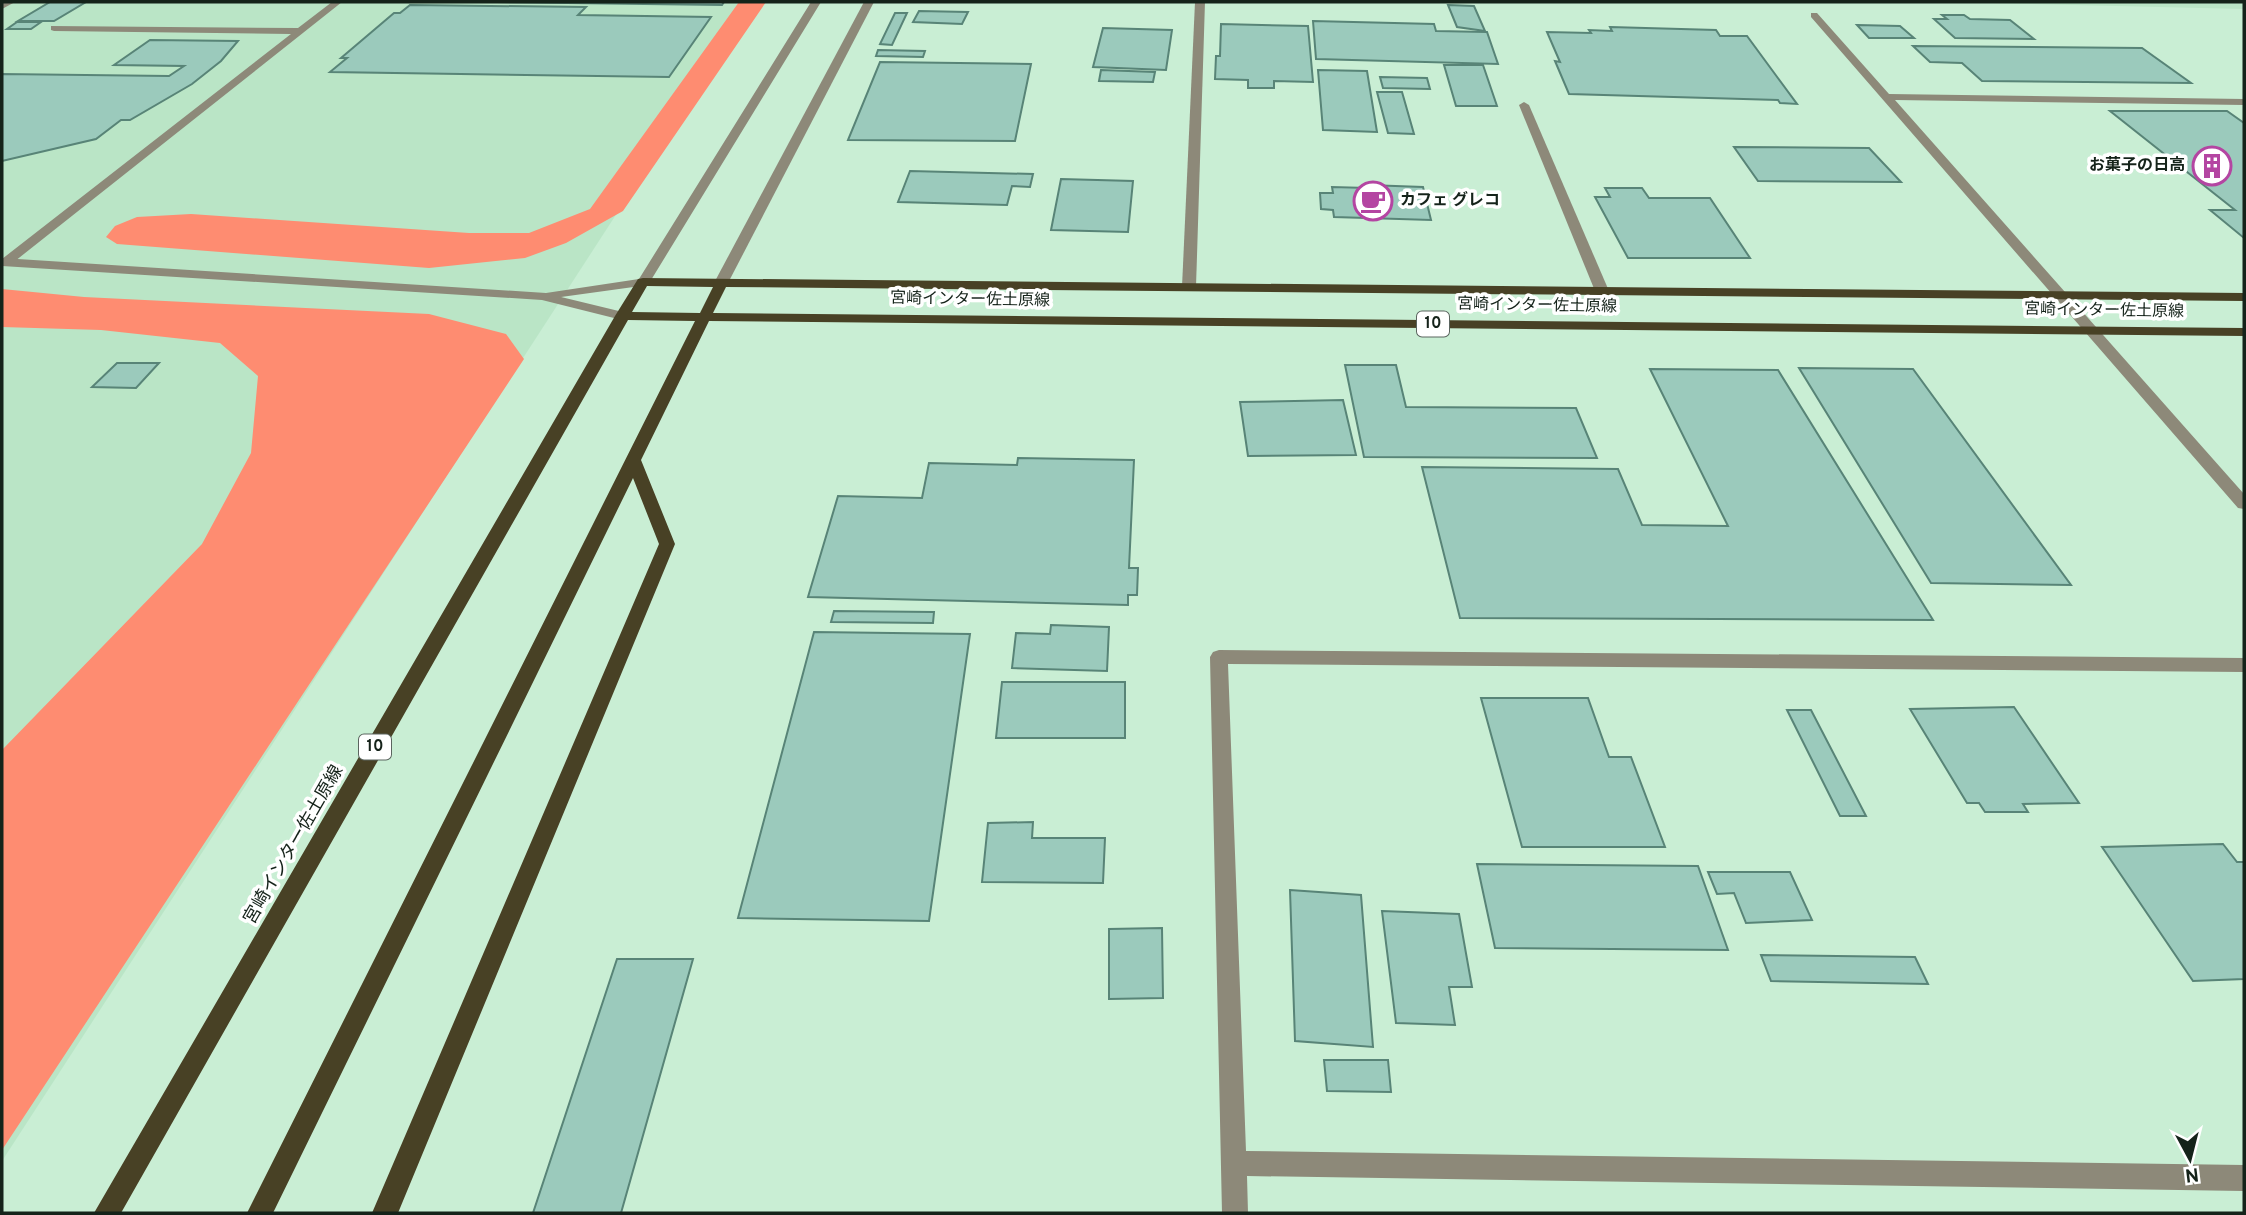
<svg xmlns="http://www.w3.org/2000/svg" width="2246" height="1215" viewBox="0 0 2246 1215" font-family="Overpass,'Noto Sans JP',sans-serif">
<rect width="100%" height="100%" fill="#c9eed4"/>
<!-- built -->
<g fill="#bae5c6">
<polygon points="2,2 754,2 2,1161"/>
<polygon points="1952,2 2244,2 2244,9"/>
</g>
<!-- green -->
<g fill="#fe8c71">
<polygon points="739,2 766,2 623,211 566,243 525,258 429,268 117,244 106,237 115,226 137,217 191,214 469,233 529,233 590,209"/>
<polygon points="2,289 84,297 429,314 506,334 524,359 2,1150 2,750 202,544 251,453 258,376 220,343 101,330 2,327"/>
</g>
<!-- building -->
<g fill="#9bcabc" stroke="#588477" stroke-width="2">
<polygon points="50,2 86,2 54,21 18,21"/>
<polygon points="497,2 724,2 722,5"/>
<polygon points="410,5 586,7 578,15 711,17 669,77 330,72 347,58 341,58 394,13 400,13"/>
<polygon points="1448,5 1474,6 1485,31 1457,27"/>
<polygon points="919,11 968,12 962,24 913,22"/>
<polygon points="895,13 907,13 892,45 880,44"/>
<polygon points="1942,15 1964,15 1970,19 2010,20 2034,39 1955,38 1934,19 1947,19"/>
<polygon points="1313,21 1434,24 1436,31 1487,32 1498,64 1316,59"/>
<polygon points="17,22 41,22 31,29 7,29"/>
<polygon points="1221,24 1308,26 1313,82 1274,81 1274,88 1248,88 1248,80 1215,79 1216,56 1220,56"/>
<polygon points="1857,25 1900,26 1914,38 1869,38"/>
<polygon points="1610,27 1716,30 1720,36 1747,36 1797,104 1780,103 1778,100 1569,94 1555,61 1560,62 1547,32 1591,33 1589,30 1612,31"/>
<polygon points="1103,28 1172,30 1166,70 1093,67"/>
<polygon points="150,40 238,41 221,61 192,84 130,120 121,120 96,139 2,161 2,74 169,76 184,66 114,65"/>
<polygon points="1913,46 2142,48 2191,83 1982,81 1962,63 1930,62"/>
<polygon points="878,50 925,51 923,57 876,56"/>
<polygon points="880,62 1031,64 1015,141 848,140"/>
<polygon points="1444,65 1483,65 1497,106 1456,106"/>
<polygon points="1101,70 1155,72 1153,82 1099,81"/>
<polygon points="1318,70 1367,71 1377,132 1323,130"/>
<polygon points="1380,77 1427,78 1430,89 1383,88"/>
<polygon points="1377,92 1402,92 1414,134 1388,133"/>
<polygon points="2110,111 2227,111 2244,123 2244,238 2210,210 2235,210"/>
<polygon points="1734,147 1869,148 1901,182 1758,181"/>
<polygon points="910,171 1033,174 1030,187 1012,186 1007,205 898,202"/>
<polygon points="1061,179 1133,181 1128,232 1051,230"/>
<polygon points="1367,185 1423,187 1431,220 1334,217 1333,210 1321,209 1320,193 1333,193 1332,187 1368,188"/>
<polygon points="1605,188 1642,188 1649,198 1710,198 1750,258 1628,258 1595,197 1610,197"/>
<polygon points="117,363 159,363 136,388 92,387"/>
<polygon points="1345,365 1396,365 1406,407 1576,408 1597,458 1364,457"/>
<polygon points="1799,368 1913,369 2071,585 1931,583"/>
<polygon points="1650,369 1778,370 1933,620 1460,618 1422,467 1618,469 1642,525 1728,526"/>
<polygon points="1343,400 1356,455 1248,456 1240,402"/>
<polygon points="1018,458 1134,460 1129,568 1138,568 1137,595 1128,595 1128,605 808,597 838,496 922,498 929,463 1017,465"/>
<polygon points="834,611 934,612 933,623 831,622"/>
<polygon points="1051,625 1109,627 1107,671 1012,668 1016,633 1050,634"/>
<polygon points="814,632 970,634 929,921 738,918"/>
<polygon points="1002,682 1125,682 1125,738 996,738"/>
<polygon points="1481,698 1588,698 1609,757 1631,757 1665,847 1522,847"/>
<polygon points="2014,707 2079,803 2023,804 2028,812 1985,812 1979,803 1967,803 1910,709"/>
<polygon points="1787,710 1811,710 1866,816 1840,816"/>
<polygon points="1033,822 1032,838 1105,838 1103,883 982,882 988,823"/>
<polygon points="2223,844 2237,862 2244,862 2244,979 2193,981 2102,847"/>
<polygon points="1477,864 1698,866 1728,950 1495,948"/>
<polygon points="1708,872 1790,872 1812,920 1746,923 1734,893 1717,894"/>
<polygon points="1290,890 1361,895 1373,1047 1295,1041"/>
<polygon points="1382,911 1459,914 1472,987 1449,987 1455,1025 1396,1023"/>
<polygon points="1162,928 1163,998 1109,999 1109,929"/>
<polygon points="1761,955 1915,957 1928,984 1771,981"/>
<polygon points="617,959 693,959 621,1213 533,1213"/>
<polygon points="1324,1060 1388,1060 1391,1092 1327,1091"/>
</g>
<g fill="none" stroke-linecap="round" stroke-linejoin="round">
<!-- service -->
<polygon fill="#8d8979" fill-rule="evenodd" points="1195,2 1205,2 1196,287 1189,291 1182,287"/>
<!-- minor -->
<g fill="#8d8979" fill-rule="evenodd">
<polygon points="332,2 342,2 10,265 2,265 2,259 291,34 54,31 51,30 51,26 298,28"/>
<polygon points="1811,13 1817,13 1889,94 2244,99 2244,105 1895,100 2244,494 2244,509 2238,508 1811,17"/>
<polygon points="1524,102 1529,105 1609,291 1607,294 1597,294 1595,291 1519,105"/>
<polygon points="1219,650 2244,658 2244,672 1228,664 1246,1151 2244,1165 2244,1191 1247,1176 1248,1213 1222,1213 1210,657 1213,652"/>
</g>
<!-- tertiary -->
<g fill="#8d8979" fill-rule="evenodd">
<polygon points="15,2 2,9 2,3"/>
<polygon points="811,2 821,2 648,285 561,297 627,313 627,319 622,320 542,300 2,266 2,258 546,293 639,279"/>
<polygon points="864,2 874,2 728,283 721,287 716,286 714,283"/>
</g>
<!-- primary -->
<path fill="#484125" fill-rule="evenodd" d="M643,278L2244,293V301L726,287L713,313L2244,328V336L709,321L641,460L675,544L398,1213H372L659,544L633,478L273,1213H247L695,321L628,320L121,1213H94L615,316L638,279ZM647,286L713,287L700,313L632,312Z"/>
</g>
<!-- icons -->
<defs>
<symbol id="building-ring" viewBox="-11 -11 22 22"><circle r="9.5" fill="#fff" stroke="#b445a2" stroke-width="1.5"/><path d="M-4-6H4V6H1V3H-1V6H-4ZM-2.5-4.3h1.7v1.8h-1.7ZM.8-4.3h1.7v1.8H.8ZM-2.5-1h1.7V.8h-1.7ZM.8-1h1.7V.8H.8Z" fill="#b445a2"/></symbol>
<symbol id="cafe-ring" viewBox="-11 -11 22 22"><circle r="9.5" fill="#fff" stroke="#b445a2" stroke-width="1.5"/><path d="M-5.5-4.5H6V0H3Q3 3.5 0 3.5H-2.5Q-5.5 3.5-5.5 0ZM3-3.2v2h1.7v-2ZM-6 4.5H4V6H-6Z" fill="#b445a2"/></symbol>
</defs>
<g fill-rule="evenodd">
<use href="#building-ring" x="2190" y="144" width="44" height="44"/>
<use href="#cafe-ring" x="1351" y="179" width="44" height="44"/>
</g>
<g text-anchor="middle" dominant-baseline="central" stroke-width="7" stroke-linejoin="round" paint-order="stroke">
<!-- far-poi labels -->
<g font-size="16" font-weight="bold" fill="#15231a" stroke="#fff" text-anchor="end">
<text x="2185" y="166">お菓子の日高</text>
<text x="1400" y="201" text-anchor="start">カフェ グレコ</text>
</g>
<!-- far-street labels -->
<g font-size="16" fill="#15231a" stroke="#fff">
<text transform="translate(970 300) rotate(1)">宮崎インター佐土原線</text>
<text transform="translate(1537 306) rotate(1)">宮崎インター佐土原線</text>
<text transform="translate(2104 311) rotate(1)">宮崎インター佐土原線</text>
</g>
<!-- shield labels -->
<g fill="#fff" stroke="#5b655f" stroke-width="2">
<rect x="1417" y="311.5" width="32" height="25" rx="5"/>
<rect x="359" y="734.5" width="32" height="25" rx="5"/>
</g>
<g font-size="16" font-weight="bold" fill="#15231a">
<text x="1433" y="324">10</text>
<text x="375" y="747">10</text>
</g>
<!-- street labels -->
<g font-size="18" fill="#15231a" stroke="#fff">
<text transform="translate(294 845) rotate(-60)">宮崎インター佐土原線</text>
</g>
</g>
<!-- border -->
<rect width="2246" height="1215" fill="none" stroke="#15231a" stroke-width="7"/>
<!-- north arrow -->
<g transform="translate(2190 1159) rotate(173)" stroke="#ffffff" stroke-width="5" paint-order="stroke">
<path d="M0-5L12 26L0 18L-12 26Z" fill="#15231a"/>
<text y="-10" font-size="19" font-weight="bold" text-anchor="middle" fill="#15231a">N</text>
</g>
</svg>
